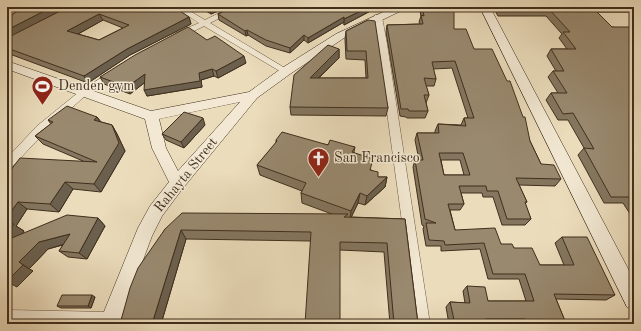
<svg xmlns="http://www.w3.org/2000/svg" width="641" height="331" viewBox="0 0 641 331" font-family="'Old Standard TT',serif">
<rect width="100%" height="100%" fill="#ebdcbb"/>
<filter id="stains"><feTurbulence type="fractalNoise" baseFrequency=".005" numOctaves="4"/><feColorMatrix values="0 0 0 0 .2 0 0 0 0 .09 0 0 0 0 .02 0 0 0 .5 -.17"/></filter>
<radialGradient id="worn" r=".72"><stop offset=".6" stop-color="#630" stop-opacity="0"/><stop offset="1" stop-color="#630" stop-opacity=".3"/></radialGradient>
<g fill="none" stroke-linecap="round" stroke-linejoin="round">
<defs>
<g id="street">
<polygon points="174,7 183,7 205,20 231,7 241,7 210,23 290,71 289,73 283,73 204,26 182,37 176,37 176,33 199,23"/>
<polygon points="375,15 378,15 382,17 387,44 430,324 416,324 374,17"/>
<polygon points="114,70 117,71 118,73 117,75 86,95 45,132 11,168 7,169 7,158 37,126 80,91"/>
<polygon points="7,310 110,312 115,314 117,319 115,324 7,324"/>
</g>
<g id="secondary">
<path d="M394,7H407L405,9L344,38L290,74L257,98L183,188L162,216L152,236L119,324H99L138,228L150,206L169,182L152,148L145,119L7,69V61L151,111L249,92L282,68L336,34ZM240,102L178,171L166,148L159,119Z"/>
<polygon points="480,7 490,7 634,280 634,310 627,307"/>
</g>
</defs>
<!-- street casing -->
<use href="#street" stroke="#6b5a44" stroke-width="1"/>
<!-- secondary casing -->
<use href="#secondary" stroke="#402f1d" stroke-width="1"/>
<!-- street -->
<use href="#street" fill="#f2e8d3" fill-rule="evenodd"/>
<!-- secondary -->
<use href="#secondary" fill="#f2e8d3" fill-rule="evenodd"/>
</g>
<!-- wall -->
<g fill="#84765f" stroke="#402f1d" fill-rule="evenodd">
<path d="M24,7L189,17L191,24L130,55L88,83L7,53V18ZM103,20L123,28L99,40L78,34Z"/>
<polygon points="199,7 227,7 211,14"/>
<polygon points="233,7 378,7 344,25 344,22 308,43 304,40 290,53 266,46 248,35 246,36 219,20 218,14"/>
<path d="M420,7H434L454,29L474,49L530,141L541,164L561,179L555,186L519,185L527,202L525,204L531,219L525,225H502L493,197H483L482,193H461L464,204L460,210H450L455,230L501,244L514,248L540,265H564L555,243L562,237L615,295L606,300L556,299L565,321L590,324H518V323L449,324L446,307L450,302L465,303L463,291L467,286L488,301H526L519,279H488L480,249L441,251V246H426L423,229L424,226L422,225L413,167L415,160H419L415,140L417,133H435V131L438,124L461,125L464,118H468L452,68L433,69L436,79L434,86H426L429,95L426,103L428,111L425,118H407L406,117L400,116L386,32L387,25L420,24L419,22L421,16L420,11ZM441,160H460L464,175H444Z"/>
<polygon points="493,7 592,7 597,12 597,7 634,7 634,12 597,12 612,27 634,30 634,220 623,203 604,203 578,155 584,148 568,120 558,120 546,100 551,93 558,93 548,77 553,71 556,71 547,56 551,49 567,49 559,38 562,34 546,16 498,16"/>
<polygon points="368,20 388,108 386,116 291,115 290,107 339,49 339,58 319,78 366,78 365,60 346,59 345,39 346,31"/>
<polygon points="207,40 246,63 218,78 214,76 201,80 202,87 147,96 144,83 130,94 104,84 100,77"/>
<polygon points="97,117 101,122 112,125 117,134 125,151 101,192 73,189 59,212 27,209 16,226 24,231 22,234 98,218 105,226 87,259 68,257 59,251 63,245 48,249 29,269 33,271 17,287 7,175 83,161 43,144 35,136 51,124 48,120"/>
<polygon points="205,125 184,148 166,140 162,134"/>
<polygon points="276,140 355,147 354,152 378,177 387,177 385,187 365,205 358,203 351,217 405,219 418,324 390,324 384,252 340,250 310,241 186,239 161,324 120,324 165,229 332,214 302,203 301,193 302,191 260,175 257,165 276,143"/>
<polygon points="95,297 91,308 61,308 57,306"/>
</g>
<!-- shaded-wall -->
<g fill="#6b604e" stroke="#402f1d">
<polygon points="52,7 68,7 7,39 7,30"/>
<polygon points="214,7 227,7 211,14 209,9"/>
<polygon points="369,7 378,7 344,25 344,19"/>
<polygon points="99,14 103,20 71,38 67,31"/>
<polygon points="189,17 191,24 130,55 88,83 84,76 127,49"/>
<polygon points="344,17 344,22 308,43 308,38"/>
<polygon points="247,30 248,35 246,36 245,31"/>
<polygon points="304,35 304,40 290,53 290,48"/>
<polygon points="339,49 339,58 310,86 310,78"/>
<polygon points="244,56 246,63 218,78 216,71"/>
<polygon points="212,69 214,76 201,80 202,87 147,96 144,90"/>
<polygon points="145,74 148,80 130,94 127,87"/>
<polygon points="97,117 103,125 94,120"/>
<polygon points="203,118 205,125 184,148 181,142"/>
<polygon points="112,125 117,134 125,151 101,192 94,184"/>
<polygon points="387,177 385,187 365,205 367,196"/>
<polygon points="65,182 73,189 59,212 50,204"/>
<polygon points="360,193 358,203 350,220 351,211"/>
<polygon points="18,202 27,209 16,226 24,231 11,250 7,247 7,217"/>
<polygon points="98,218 105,226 87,259 79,253"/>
<polygon points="181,230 186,239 161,324 152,324"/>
<polygon points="70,234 78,240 48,249 29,269 19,262 39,242"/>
<polygon points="23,265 33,271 17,287 7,282 7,281"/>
<polygon points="92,295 95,297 91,308 88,306"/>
</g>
<!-- building -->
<g fill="#99896f" stroke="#402f1d" fill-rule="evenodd">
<polygon points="24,7 52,7 7,30 7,18"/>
<path d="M68,7H174L189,17L127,49L84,76L7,48V38ZM99,14L129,25L99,40L67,31Z"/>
<polygon points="206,7 214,7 209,9"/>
<polygon points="233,7 369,7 344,19 344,17 308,38 304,35 290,48 266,40 247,30 245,31 218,14"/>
<path d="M422,7H434V8L454,9V29H466L474,49H492L507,81H510L523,117H525L530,141L541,164L554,165L561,179L516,178L527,202H525L531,219H507L498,191H487L486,186H459L464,204H448L455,230L495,228L501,244H512L514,248H532L540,265H574L562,237H587L615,295L554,294L565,321L590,322V324H526L525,319H486L487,324H455L450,302L470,303L467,286L485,287L488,301H534L525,274H493L484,243L445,245L444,241L429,240L426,223H436L425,219L415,160H423L417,133H439L438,124L466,126L464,118H474L455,61L432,62L436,79L424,78L429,95H424L428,111H409L408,109H401L387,25L423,24L421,15L424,16ZM439,153H463L470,175H444Z"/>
<polygon points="500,7 592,7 612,27 631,27 634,30 634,62 631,62 634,65 634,202 630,197 611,197 584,148 594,149 573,113 563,114 551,93 567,93 553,71 564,71 551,49 576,49 563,32 570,32 549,9 501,9"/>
<polygon points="600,7 634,7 634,8"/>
<polygon points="368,20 375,21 388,108 290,107 294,75 328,45 339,49 310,78 368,78 366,51 347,51 346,31"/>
<polygon points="188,27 207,40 215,36 244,56 216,71 212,69 199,73 200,81 144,90 145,74 127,87 100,77 135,55"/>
<polygon points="67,106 97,117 94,120 112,125 119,143 94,184 65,182 50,204 18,202 7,217 7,175 20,158 97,162 35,136 53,122 48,120"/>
<polygon points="184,112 203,118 181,142 162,134"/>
<polygon points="282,132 328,145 330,140 355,147 352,152 373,159 370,170 378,172 378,177 387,177 367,196 360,193 351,211 301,193 306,183 257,165 277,141 276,140"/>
<polygon points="182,213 348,214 344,217 405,219 418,324 394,324 387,243 340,242 340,324 305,324 311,232 181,230 152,324 120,324 130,288 138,268 165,229"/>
<polygon points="67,215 98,218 79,253 59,251 70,234 39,242 19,262 23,265 7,281 7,240"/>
<polygon points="7,224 14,224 7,234"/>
<polygon points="62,295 92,295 88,306 57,306"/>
</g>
<!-- icons -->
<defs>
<symbol id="stadium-pin" viewBox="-11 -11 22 30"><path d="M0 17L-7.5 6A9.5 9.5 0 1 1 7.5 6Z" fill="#8f2418" stroke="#f2e8d3"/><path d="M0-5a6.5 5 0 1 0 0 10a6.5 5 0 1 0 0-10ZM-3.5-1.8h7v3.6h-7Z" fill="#fff"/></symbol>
<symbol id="church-pin" viewBox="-11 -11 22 30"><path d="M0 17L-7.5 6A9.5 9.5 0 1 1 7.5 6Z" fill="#8f2418" stroke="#f2e8d3"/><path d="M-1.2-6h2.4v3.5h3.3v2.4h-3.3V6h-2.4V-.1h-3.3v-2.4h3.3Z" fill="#fff"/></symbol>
</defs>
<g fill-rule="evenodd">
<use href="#stadium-pin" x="30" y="74" width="25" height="34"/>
<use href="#church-pin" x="306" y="146" width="25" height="34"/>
</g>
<g text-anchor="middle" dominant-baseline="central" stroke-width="3" stroke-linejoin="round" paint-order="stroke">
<!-- poi labels -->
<g font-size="14" fill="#402f1d" stroke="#f2e8d3" text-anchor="start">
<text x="58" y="86">Denden gym</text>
<text x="334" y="158">San Francisco</text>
</g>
<!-- street labels -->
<g font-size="14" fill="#402f1d" stroke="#f2e8d3">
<text transform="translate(186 175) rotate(-51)">Rahayta Street</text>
</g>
</g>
<!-- margin -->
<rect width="641" height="331" fill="none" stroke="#ebdcbb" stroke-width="24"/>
<rect x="8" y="8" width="625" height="315" fill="none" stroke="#402f1d" stroke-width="2"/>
<rect x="12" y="12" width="617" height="307" fill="none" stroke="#402f1d"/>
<rect width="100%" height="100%" filter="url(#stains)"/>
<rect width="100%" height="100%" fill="url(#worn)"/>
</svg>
